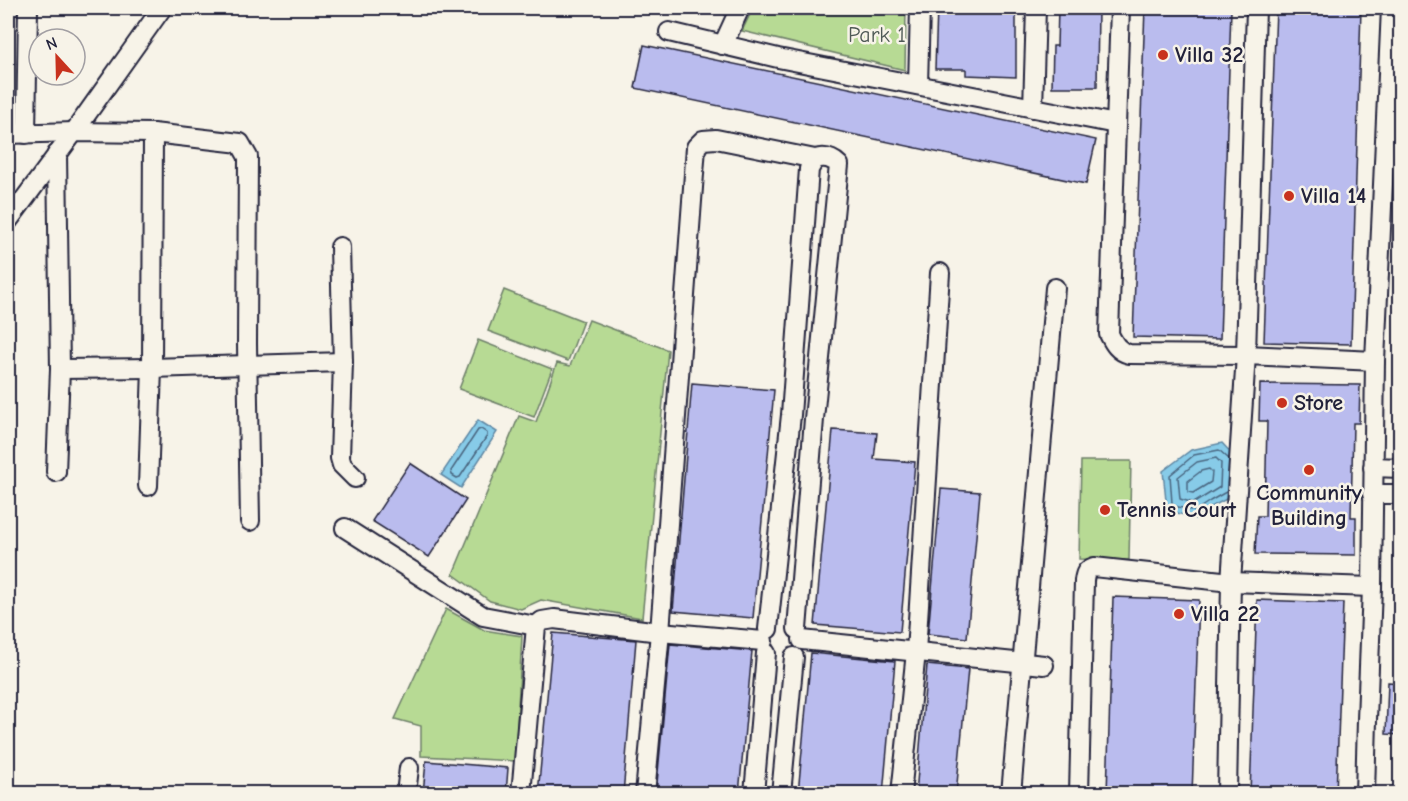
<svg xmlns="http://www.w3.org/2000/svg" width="1408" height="801" viewBox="0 0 1408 801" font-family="'Comic Neue',sans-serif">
<rect width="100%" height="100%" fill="#f7f3e8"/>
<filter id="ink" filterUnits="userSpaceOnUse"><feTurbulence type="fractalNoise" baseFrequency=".0167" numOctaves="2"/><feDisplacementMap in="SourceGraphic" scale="12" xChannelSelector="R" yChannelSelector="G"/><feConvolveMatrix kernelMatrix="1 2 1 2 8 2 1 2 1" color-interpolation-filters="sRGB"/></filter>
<g filter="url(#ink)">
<!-- green -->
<g fill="#b7da94" stroke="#6c7e68" stroke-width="1.5">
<polygon points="753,8 906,8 905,70 742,31"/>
<polygon points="504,290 583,321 568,361 488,331"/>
<polygon points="589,320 668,350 642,618 541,600 521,609 490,601 453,574 519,416 536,422 557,363 570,366"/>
<polygon points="478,340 552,369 534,417 459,389"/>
<polygon points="1081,461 1131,461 1129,560 1079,559"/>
<polygon points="446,609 484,630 522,636 515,761 421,756 421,726 395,719"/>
</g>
<!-- water -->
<g fill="#87cbe8" stroke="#5f87a3" stroke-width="1.5">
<polygon points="478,420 497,432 461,488 441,475"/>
<polygon points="1222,443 1235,457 1234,495 1213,506 1195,519 1189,516 1167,511 1163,471 1191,450"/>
</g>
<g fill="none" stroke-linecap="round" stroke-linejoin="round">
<!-- shore -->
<g stroke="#4a6680" stroke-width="1.5">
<polygon points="481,429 487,433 487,436 460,477 457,478 452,475 451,471 478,430"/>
<polygon points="1216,458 1221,463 1220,487 1194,503 1180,499 1178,477 1197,462"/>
<polygon points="1209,469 1212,472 1211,482 1193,493 1188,492 1188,481 1201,471"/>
<polyline points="1226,492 1210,501 1195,511 1174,506 1172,503 1170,475 1194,455 1219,450 1229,459"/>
</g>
</g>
<!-- building -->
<g fill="#babcee" stroke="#22223b" stroke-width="1.5">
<polygon points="937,8 1016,8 1016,77 966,75 966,69 935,69"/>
<polygon points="1058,8 1098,8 1097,87 1052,87 1053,46 1057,46"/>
<polygon points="1145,8 1231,9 1220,339 1133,337"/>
<polygon points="1276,8 1361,8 1351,344 1264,342"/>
<polygon points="644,45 1096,140 1086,184 635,88"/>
<polygon points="692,383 774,390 753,618 673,611"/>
<polygon points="1260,384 1360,385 1359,423 1353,423 1351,517 1356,517 1356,555 1255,554 1257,516 1265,516 1267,421 1259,421"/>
<polygon points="833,430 877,433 874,459 915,462 900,632 815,625"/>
<polygon points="410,463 466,500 429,557 372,521"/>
<polygon points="941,489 980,492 967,638 928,634"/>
<polygon points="1113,597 1199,600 1192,794 1107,794"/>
<polygon points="1257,600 1343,603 1336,794 1250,794"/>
<polygon points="553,633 636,640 623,794 538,794"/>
<polygon points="670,644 752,651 739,794 656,794"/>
<polygon points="811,653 895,661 883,794 798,794"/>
<polygon points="927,665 968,669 956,794 916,794"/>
<polygon points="1388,682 1401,683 1401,735 1386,734"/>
<polygon points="426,761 508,768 506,794 423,794"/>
</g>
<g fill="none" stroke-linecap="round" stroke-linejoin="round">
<defs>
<g id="minor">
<path d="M1120,8L1109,334C1114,344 1118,351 1129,354L1246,355L1375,361"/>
<polyline points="669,32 778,58 1116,124"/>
<polyline points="723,45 740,8"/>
<polyline points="918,85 920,8"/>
<polyline points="1033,108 1036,8"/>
<polyline points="8,134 74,132 153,133 240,143 248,157 247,344 250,521"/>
<polyline points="26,134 28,8"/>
<polyline points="8,221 74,132 162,8"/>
<polyline points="340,247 343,362 340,458 342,465 355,478"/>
<polyline points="60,369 152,368 343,362"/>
<polyline points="1373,467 1400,468"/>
<polyline points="56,472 60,369 57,154"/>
<polyline points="148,486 152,368 153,133"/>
<polyline points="1372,494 1400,494"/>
<polyline points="345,528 483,616 536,626"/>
<path d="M768,629L791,415L809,169L815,159C825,156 832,158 839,165L814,419L797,629"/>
<polyline points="802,640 1044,665"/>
<polyline points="406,794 409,768"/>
<polyline points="521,794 536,626 542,621 554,619 660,632 763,641"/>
<polyline points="645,794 660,632 696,147 703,140 716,139 815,159"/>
<polyline points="754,794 766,653"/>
<polyline points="781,794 794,657"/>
<polyline points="901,794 916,652 940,273"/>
<polyline points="1011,794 1055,288"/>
<path d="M1079,794L1084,581C1085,573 1086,570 1094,567L1231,582L1372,587"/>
<polyline points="1227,794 1231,582 1246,355 1256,8"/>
<polyline points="1365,794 1367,720 1372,587 1375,361 1391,8"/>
</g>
</defs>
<!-- minor casing -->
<use href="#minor" stroke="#22223b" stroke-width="22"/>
<!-- minor -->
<use href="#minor" stroke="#f7f3e8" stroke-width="18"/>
</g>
</g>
<!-- markers -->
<g fill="#c8321e" stroke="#f7f3e8" stroke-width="2">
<circle cx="1163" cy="55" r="6"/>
<circle cx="1289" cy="196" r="6"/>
<circle cx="1282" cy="403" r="6"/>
<circle cx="1309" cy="470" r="6"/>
<circle cx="1105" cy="510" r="6"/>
<circle cx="1179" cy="614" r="6"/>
</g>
<g text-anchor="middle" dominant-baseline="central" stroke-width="5" stroke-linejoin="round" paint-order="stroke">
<!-- park labels -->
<g font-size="22" fill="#4f5956" stroke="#f7f3e8">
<text x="877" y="35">Park 1</text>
</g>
<!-- poi labels -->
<g font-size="22" font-weight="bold" fill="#22223b" stroke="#f7f3e8" text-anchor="start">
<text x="1175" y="55">Villa 32</text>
<text x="1301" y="196">Villa 14</text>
<text x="1294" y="403">Store</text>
<text x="1309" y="493" text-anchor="middle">Community<tspan x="1309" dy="25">Building</tspan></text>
<text x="1117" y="510">Tennis Court</text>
<text x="1191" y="614">Villa 22</text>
</g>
</g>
<!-- margin -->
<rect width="1408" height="801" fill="none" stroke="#f7f3e8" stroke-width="30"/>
<rect x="15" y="15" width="1378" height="771" fill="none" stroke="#22223b" stroke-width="2" filter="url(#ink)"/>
<!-- north arrow -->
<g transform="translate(57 57) rotate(338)"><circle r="28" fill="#f7f3e8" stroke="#a29fa3" stroke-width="1.5"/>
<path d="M0-4.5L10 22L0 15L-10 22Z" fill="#c8321e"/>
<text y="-9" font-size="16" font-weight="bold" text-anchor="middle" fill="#22223b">N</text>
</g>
</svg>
